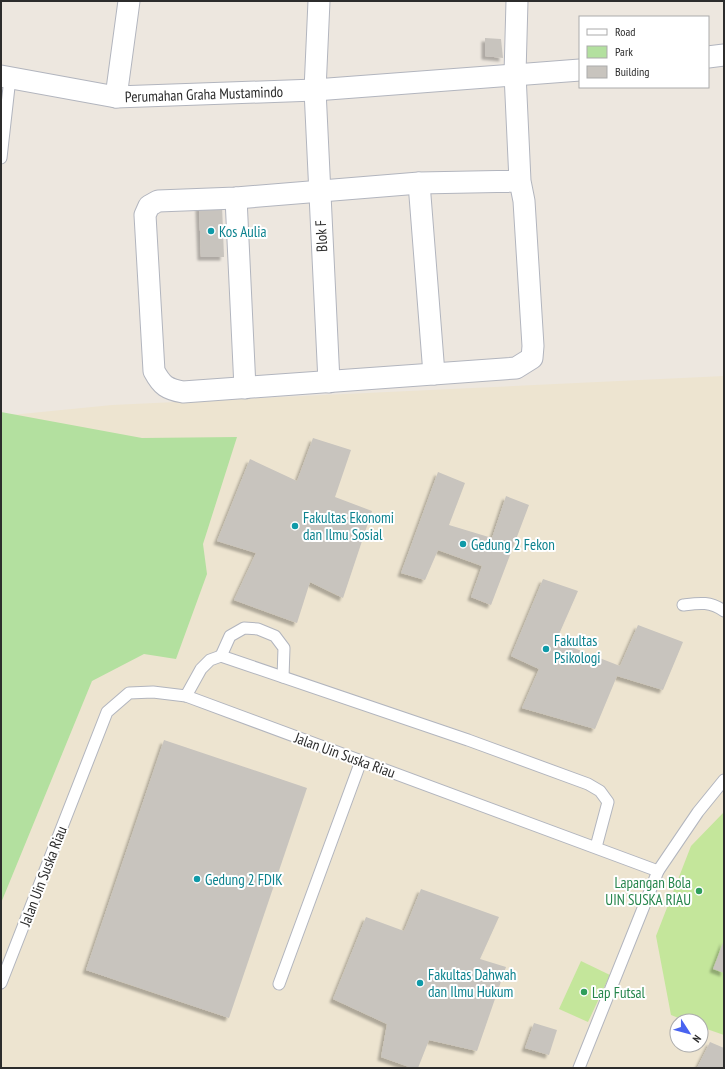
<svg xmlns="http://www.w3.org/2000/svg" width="725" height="1069" viewBox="0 0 725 1069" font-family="'PT Sans Narrow',sans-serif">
<defs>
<filter id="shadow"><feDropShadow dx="-3.5" dy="3.5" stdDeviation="1" flood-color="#0004"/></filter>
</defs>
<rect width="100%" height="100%" fill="#ede7df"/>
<!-- education -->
<path fill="#ede4d0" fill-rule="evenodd" d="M724,376V1068H1V416L112,405ZM677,1021H701V1045H677Z"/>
<!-- green -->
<polygon fill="#b3e09f" points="1,412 142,438 237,437 203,544 207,574 176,659 144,654 92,681 1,903"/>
<!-- pitch -->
<g fill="#c4e69b">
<polygon points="724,812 724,1035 701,1027 701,1021 686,1021 671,1015 656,936 691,846"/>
<polygon points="581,961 610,975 588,1022 559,1009"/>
</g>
<!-- building -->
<g fill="#c8c4be" filter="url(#shadow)">
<polygon points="485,38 501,39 503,58 485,56"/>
<polygon points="222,205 224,257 201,257 199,206"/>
<polygon points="313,438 351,450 335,497 372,511 343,598 310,582 297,623 234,600 256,553 217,541 250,459 297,481"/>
<polygon points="438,472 465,483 449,525 492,538 506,496 529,505 491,605 471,597 482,566 438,550 425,580 401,573"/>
<polygon points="543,579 578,591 556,641 620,666 638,625 683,642 663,690 617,676 595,729 522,708 539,669 511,656"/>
<polygon points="164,740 307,788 229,1018 86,970"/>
<polygon points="421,889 499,917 480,959 506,967 477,1051 429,1040 418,1068 412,1068 381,1057 387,1024 333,999 366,917 404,931"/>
<polygon points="724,940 724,973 713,969"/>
<polygon points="534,1023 557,1030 549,1055 525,1048"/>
<polygon points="710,1042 724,1048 724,1068 697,1068"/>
</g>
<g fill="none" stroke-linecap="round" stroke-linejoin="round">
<defs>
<g id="lane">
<polyline points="1,158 10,78"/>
<path d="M683,605C699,603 710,601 724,611"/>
<polyline points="221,656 230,636 244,628 258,629 275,636 284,648 283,677"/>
<polyline points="186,696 201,669 210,660 221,656 468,740 588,784 600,791 608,802 596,847"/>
<polyline points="658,871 698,812 724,780"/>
<polyline points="1,983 107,712 129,693 153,692 186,696 658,871 579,1068"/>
<polyline points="279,984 361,761"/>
</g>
<g id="street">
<polyline points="129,1 116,97 315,90 580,70"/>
<polyline points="319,1 315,90 329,382"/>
<path d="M517,1L515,74L520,181L524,201L533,346L532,358L516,368L183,392C167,389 162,386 154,371L145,215L149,206L158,201L236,198L419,183L520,181"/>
<polyline points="708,57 724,55"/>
<polyline points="1,76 116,97"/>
<polyline points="419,183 434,374"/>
<polyline points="236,198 245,388"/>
</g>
</defs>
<!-- lane casing -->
<use href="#lane" stroke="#b2b5be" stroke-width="13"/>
<!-- street casing -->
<use href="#street" stroke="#b2b5be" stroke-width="23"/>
<!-- lane -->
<use href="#lane" stroke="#fff" stroke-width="11"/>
<!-- street -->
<use href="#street" stroke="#fff" stroke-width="21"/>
</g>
<!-- markers -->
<g fill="#0f9aa8" stroke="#fff" stroke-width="1.5">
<circle cx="211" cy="231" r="4"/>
<circle cx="295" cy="526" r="4"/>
<circle cx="463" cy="544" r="4"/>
<circle cx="546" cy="649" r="4"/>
<circle cx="197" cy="879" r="4"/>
<circle cx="420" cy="983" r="4"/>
</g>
<g fill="#2e9e5b" stroke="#fff" stroke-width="1.5">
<circle cx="699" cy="891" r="4"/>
<circle cx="584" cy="992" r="4"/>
</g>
<g text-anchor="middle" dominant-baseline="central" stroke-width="4" stroke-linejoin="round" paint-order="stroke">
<!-- street labels -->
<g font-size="15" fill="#2c2c2c" stroke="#fff">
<text transform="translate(204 94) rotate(-2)">Perumahan Graha Mustamindo</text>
<text transform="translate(321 236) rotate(-93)">Blok F</text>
<text transform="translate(345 755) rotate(20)">Jalan Uin Suska Riau</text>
<text transform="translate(43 876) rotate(-69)">Jalan Uin Suska Riau</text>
</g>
<!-- culture labels -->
<g font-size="15" fill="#0d838f" stroke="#fff" text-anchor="start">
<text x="219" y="231">Kos Aulia</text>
<text x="303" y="517">Fakultas Ekonomi<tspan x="303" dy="17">dan Ilmu Sosial</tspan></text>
<text x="471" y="544">Gedung 2 Fekon</text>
<text x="554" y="640">Fakultas<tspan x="554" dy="17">Psikologi</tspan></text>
<text x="205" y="879">Gedung 2 FDIK</text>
<text x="428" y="974">Fakultas Dahwah<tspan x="428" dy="17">dan Ilmu Hukum</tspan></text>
</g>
<!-- leisure labels -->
<g font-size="15" fill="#27864d" stroke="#fff" text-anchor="end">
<text x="691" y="882">Lapangan Bola<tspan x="691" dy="17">UIN SUSKA RIAU</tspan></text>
<text x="592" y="992" text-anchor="start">Lap Futsal</text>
</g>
</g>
<!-- border -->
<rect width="725" height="1069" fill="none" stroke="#2c2c2c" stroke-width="4"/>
<!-- legend -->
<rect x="579" y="16" width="130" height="72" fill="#ffffff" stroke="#ababab"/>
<rect x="587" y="29" width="20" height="6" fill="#ffffff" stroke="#ababab"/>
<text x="615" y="36" font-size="12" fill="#2c2c2c">Road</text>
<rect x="587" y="46" width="20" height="12" fill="#b3e09f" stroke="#ababab"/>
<text x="615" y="56" font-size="12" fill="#2c2c2c">Park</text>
<rect x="587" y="66" width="20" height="12" fill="#c8c4be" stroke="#ababab"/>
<text x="615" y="76" font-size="12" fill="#2c2c2c">Building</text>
<!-- north arrow -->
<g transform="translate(689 1033) rotate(126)"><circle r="19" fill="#ffffff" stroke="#ababab"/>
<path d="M0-3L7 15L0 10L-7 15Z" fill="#4963f0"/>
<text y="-6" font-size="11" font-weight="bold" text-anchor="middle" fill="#2c2c2c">N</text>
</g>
</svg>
